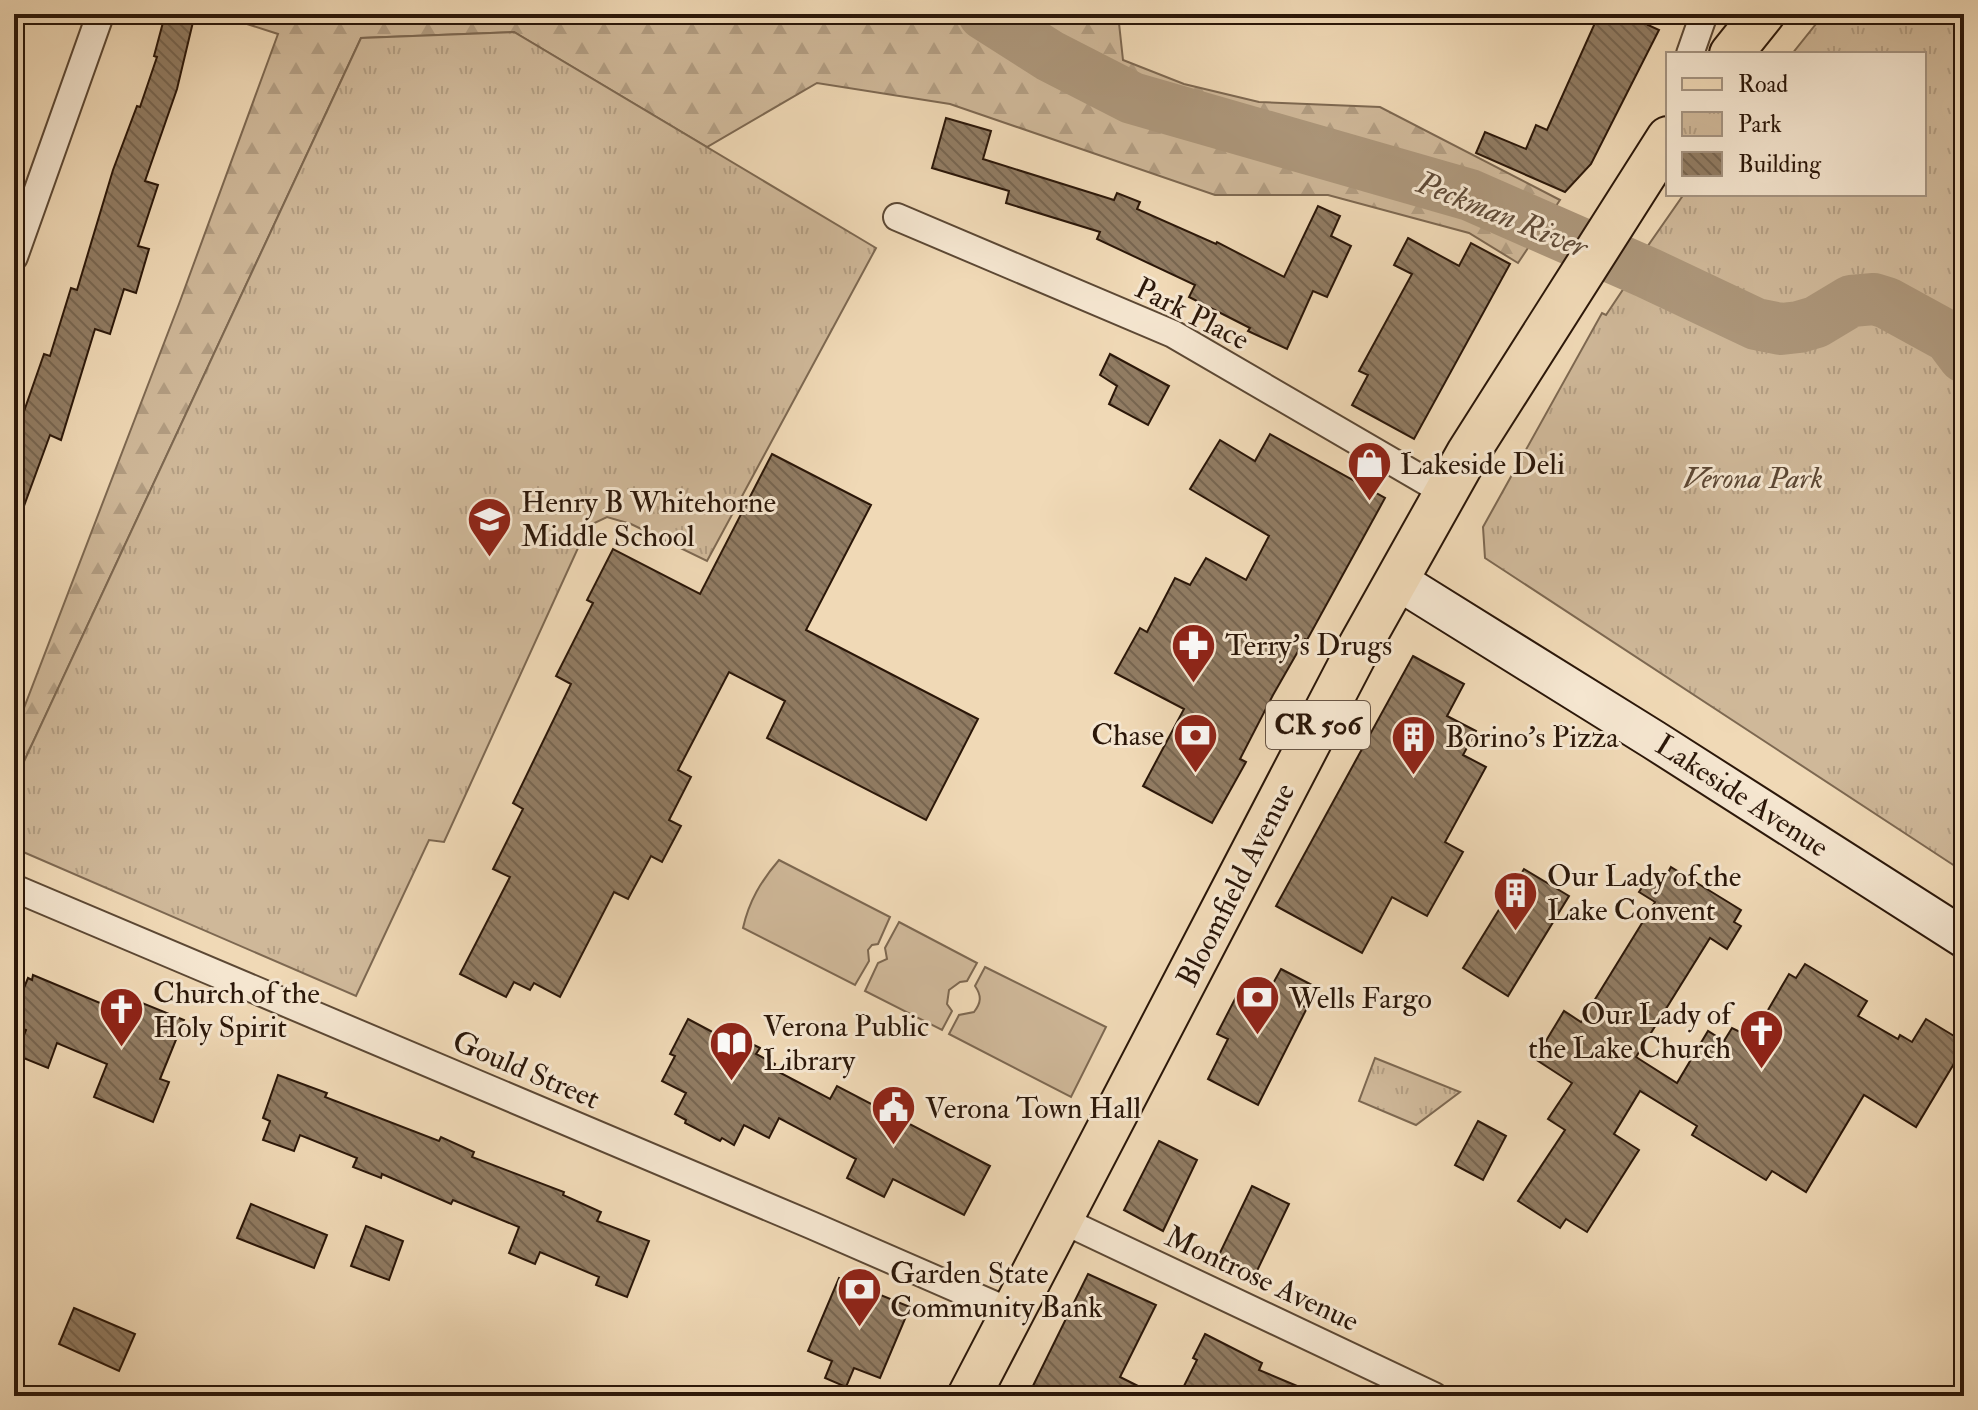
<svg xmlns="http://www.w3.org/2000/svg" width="1978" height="1410" viewBox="0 0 1978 1410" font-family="'IM FELL Double Pica',serif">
<defs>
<pattern id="forest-firs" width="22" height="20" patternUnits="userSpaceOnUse" patternTransform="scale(2)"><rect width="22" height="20" fill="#cfb899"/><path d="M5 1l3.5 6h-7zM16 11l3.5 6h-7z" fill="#b29d82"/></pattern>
<pattern id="park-tufts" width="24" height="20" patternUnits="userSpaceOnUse" patternTransform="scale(2)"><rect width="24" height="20" fill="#cfb899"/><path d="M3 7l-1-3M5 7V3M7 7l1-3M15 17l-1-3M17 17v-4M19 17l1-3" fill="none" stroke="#b29d82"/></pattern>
<pattern id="building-back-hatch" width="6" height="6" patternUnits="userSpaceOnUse" patternTransform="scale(2)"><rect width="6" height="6" fill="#917c63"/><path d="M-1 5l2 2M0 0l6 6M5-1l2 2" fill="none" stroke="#776550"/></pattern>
</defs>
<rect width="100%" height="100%" fill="#f0d9b6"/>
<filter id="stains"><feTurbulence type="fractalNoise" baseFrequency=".0025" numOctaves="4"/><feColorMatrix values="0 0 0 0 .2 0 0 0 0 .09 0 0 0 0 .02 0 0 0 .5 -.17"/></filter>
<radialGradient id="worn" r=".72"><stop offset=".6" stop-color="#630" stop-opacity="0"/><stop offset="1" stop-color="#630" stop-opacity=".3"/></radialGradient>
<!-- green -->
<g fill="#cfb899" stroke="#7d6851" stroke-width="2">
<path d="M779,860L890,917L878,944L872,945L868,950L869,961L855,985L743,928C749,901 761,881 779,860Z"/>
<polygon points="899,922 977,963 967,981 960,982 949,990 947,1004 952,1011 942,1030 865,991 878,963 887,959 885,948"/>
<path d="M985,967L1106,1027L1071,1097L949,1034L959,1015L974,1012C981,1003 982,996 975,986Z"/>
</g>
<!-- forest -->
<polygon fill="url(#forest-firs)" stroke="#7d6851" stroke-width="2" points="216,14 1118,14 1123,60 1184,84 1259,102 1380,107 1560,200 1518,263 1469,233 1328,195 1215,195 950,104 817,83 707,147 514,32 361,38 14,783 14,734 179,304 278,34"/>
<!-- park -->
<g fill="url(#park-tufts)" stroke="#7d6851" stroke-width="2">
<polygon points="1824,14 1964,14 1964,872 1485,558 1483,527 1602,313 1606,315 1648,252 1645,250 1684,194 1924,194 1924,54 1792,54"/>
<polygon points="514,32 876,248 707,561 631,524 607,517 588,526 444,842 429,840 356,996 14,848 14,783 361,38"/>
<polygon points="1375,1058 1460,1092 1416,1125 1359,1101"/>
</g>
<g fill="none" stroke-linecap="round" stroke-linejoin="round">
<!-- river -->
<polyline stroke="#ad977b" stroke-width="52" points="984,14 1050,56 1132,98 1470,195 1648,273 1756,324 1781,329 1799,327 1816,322 1851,301 1874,299 1887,303 1949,337 1964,357"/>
</g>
<!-- building -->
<g fill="url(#building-back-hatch)" stroke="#2b1709" stroke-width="2">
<polygon points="1599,14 1653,14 1648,25 1659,30 1591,164 1565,192 1476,153 1485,132 1526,149 1536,125 1547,130"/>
<polygon points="165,15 193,22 177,89 145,181 158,185 138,246 149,249 136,293 124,289 110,334 95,329 61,440 50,435 17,525 14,525 14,440 44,354 50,356 71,288 77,290 113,170 137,106 140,107 157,57 154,56"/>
<polygon points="946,118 991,131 983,159 1114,200 1117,193 1140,202 1137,209 1216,244 1217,242 1284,277 1318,206 1340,216 1331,236 1351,246 1327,297 1313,291 1287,349 1248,331 1250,328 1189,297 1195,285 1097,239 1100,232 1006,203 1009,191 932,168"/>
<polygon points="1408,238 1459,266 1471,243 1510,264 1414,439 1352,405 1368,375 1359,371 1412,274 1394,265"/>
<polygon points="1110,354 1169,386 1148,425 1109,404 1117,386 1100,375"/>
<polygon points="1270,434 1385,498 1307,640 1305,639 1273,695 1240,759 1246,762 1212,823 1143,786 1184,709 1115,673 1140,628 1147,632 1175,578 1190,585 1206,558 1246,580 1269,536 1190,489 1220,440 1255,461"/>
<polygon points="772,454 871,505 806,630 978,719 926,820 767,738 785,701 729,672 678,770 691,777 669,820 681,826 662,862 651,856 628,899 614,892 560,997 534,983 530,990 514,982 506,997 460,974 510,877 493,869 523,809 513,803 571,684 556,676 593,603 587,600 613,549 700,594"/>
<polygon points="1413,656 1464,684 1447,716 1476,731 1463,755 1486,767 1445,842 1463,852 1427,916 1392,897 1362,953 1276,906"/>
<polygon points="1671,867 1741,910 1734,922 1741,926 1727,949 1710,938 1636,1057 1677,1083 1708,1031 1724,1041 1732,1028 1742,1033 1752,1017 1761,1022 1789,974 1796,978 1805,964 1867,1001 1858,1016 1898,1039 1900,1035 1912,1042 1926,1019 1964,1042 1964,1047 1916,1127 1864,1095 1806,1192 1772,1171 1766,1180 1692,1135 1697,1126 1640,1091 1614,1134 1639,1150 1587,1232 1566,1219 1560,1228 1518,1201 1565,1130 1548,1119 1572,1083 1535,1059 1564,1011 1581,1022 1655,902 1639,892 1653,871 1665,878"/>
<polygon points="1524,869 1569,896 1508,996 1463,968"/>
<polygon points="1281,969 1312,985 1302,1005 1307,1008 1258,1105 1208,1079 1228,1039 1217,1034 1236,997 1247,1002 1256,982 1270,989"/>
<polygon points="33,975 119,1011 125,996 184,1020 160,1079 169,1082 153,1122 94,1097 107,1064 57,1043 48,1068 16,1055 26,1030 14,1025 14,1012 28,978 32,980"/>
<polygon points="688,1019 735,1044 738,1037 760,1048 756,1054 775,1064 773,1069 830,1099 837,1086 990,1166 964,1215 893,1179 884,1197 847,1178 856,1159 779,1118 769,1138 744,1125 734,1145 722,1138 720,1141 685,1123 686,1120 675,1114 686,1093 662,1081 675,1056 670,1054"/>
<polygon points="278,1075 327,1093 325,1097 439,1141 441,1137 474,1152 472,1157 564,1192 563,1195 601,1212 597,1221 649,1241 627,1297 596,1285 599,1277 540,1252 535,1264 509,1253 519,1227 453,1200 451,1204 382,1174 381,1178 353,1167 357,1158 300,1135 294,1151 263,1140 270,1121 263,1118"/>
<polygon points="1478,1121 1506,1136 1483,1180 1455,1165"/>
<polygon points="1159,1141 1197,1160 1163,1231 1124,1210"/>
<polygon points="1252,1186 1289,1204 1255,1275 1218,1257"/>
<polygon points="251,1204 327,1235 314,1268 237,1238"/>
<polygon points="366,1226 403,1241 389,1280 351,1266"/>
<polygon points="1088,1274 1156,1305 1120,1377 1158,1396 1028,1396"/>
<polygon points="839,1278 910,1307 880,1378 854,1368 846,1387 825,1378 832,1361 808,1351"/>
<polygon points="74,1308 135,1334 119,1371 59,1344"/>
<polygon points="1205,1334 1262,1363 1259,1370 1321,1396 1179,1396 1197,1360 1193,1358"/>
</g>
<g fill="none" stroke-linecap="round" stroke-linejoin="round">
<defs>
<g id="minor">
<polyline points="1690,54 1704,14"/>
<polyline points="897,217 1173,334 1446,493"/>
<polyline points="14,257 98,21"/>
<polyline points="14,888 811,1225 1013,1313"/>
<polyline points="1062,1220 1434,1396"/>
</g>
<polyline id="secondary" points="1397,580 1654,740 1964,938"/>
<g id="primary">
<polyline points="1731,54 1763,14"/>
<polyline points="969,1396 1358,649 1468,453 1668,138"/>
</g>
</defs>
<!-- minor casing -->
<use href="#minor" stroke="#5c4834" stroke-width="30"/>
<!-- secondary casing -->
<use href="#secondary" stroke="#2b1709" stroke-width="42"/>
<!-- primary casing -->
<use href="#primary" stroke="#2b1709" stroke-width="46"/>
<!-- minor -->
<use href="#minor" stroke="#f5e6d0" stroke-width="26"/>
<!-- secondary -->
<use href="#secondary" stroke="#f5e6d0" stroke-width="38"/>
<!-- primary -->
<use href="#primary" stroke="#f0d9b6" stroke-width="42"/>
</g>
<!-- icons -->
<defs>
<symbol id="shop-pin" viewBox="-11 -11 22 30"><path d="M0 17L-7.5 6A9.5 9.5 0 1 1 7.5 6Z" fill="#8f2418" stroke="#f5e6d0"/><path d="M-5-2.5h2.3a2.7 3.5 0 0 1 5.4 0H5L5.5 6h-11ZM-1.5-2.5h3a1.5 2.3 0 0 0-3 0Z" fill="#fff"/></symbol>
<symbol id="school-pin" viewBox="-11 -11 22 30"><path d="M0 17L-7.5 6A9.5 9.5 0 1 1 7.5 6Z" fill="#8f2418" stroke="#f5e6d0"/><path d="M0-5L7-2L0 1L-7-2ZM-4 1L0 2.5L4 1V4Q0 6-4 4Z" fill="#fff"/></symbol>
<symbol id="pharmacy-pin" viewBox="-11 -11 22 30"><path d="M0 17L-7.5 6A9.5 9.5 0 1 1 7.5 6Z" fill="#8f2418" stroke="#f5e6d0"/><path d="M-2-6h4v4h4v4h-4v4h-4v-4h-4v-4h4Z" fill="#fff"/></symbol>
<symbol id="bank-pin" viewBox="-11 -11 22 30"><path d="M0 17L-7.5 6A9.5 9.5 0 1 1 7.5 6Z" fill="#8f2418" stroke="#f5e6d0"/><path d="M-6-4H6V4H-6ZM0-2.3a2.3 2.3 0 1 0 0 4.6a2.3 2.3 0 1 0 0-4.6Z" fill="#fff"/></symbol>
<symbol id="building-pin" viewBox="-11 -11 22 30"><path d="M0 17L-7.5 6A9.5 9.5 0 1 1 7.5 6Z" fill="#8f2418" stroke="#f5e6d0"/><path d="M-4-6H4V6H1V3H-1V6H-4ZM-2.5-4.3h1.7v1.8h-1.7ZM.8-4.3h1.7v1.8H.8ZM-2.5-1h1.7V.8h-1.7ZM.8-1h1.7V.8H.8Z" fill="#fff"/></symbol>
<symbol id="church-pin" viewBox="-11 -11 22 30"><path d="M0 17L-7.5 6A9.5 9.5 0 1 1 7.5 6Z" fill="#8f2418" stroke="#f5e6d0"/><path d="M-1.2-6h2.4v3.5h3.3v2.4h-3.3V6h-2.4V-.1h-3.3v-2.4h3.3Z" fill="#fff"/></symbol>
<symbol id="library-pin" viewBox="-11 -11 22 30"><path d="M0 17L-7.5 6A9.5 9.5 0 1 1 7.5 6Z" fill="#8f2418" stroke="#f5e6d0"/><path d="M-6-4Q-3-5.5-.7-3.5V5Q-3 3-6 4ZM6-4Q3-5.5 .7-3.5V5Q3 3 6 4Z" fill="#fff"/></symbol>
<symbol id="civic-pin" viewBox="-11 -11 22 30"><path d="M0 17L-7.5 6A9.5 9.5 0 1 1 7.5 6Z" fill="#8f2418" stroke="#f5e6d0"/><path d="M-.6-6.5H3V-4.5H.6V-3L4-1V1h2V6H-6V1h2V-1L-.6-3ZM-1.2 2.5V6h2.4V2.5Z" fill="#fff"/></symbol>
</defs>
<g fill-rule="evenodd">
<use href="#shop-pin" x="1344" y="438" width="51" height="69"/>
<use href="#school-pin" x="464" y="494" width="51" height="69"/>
<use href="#pharmacy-pin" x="1168" y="620" width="51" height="69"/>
<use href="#bank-pin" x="1170" y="710" width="51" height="69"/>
<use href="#building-pin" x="1388" y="712" width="51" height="69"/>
<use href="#building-pin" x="1490" y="868" width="51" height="69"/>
<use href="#bank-pin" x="1232" y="972" width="51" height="69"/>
<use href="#church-pin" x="96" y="984" width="51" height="69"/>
<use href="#church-pin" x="1736" y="1006" width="51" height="69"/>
<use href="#library-pin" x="706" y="1018" width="51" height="69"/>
<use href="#civic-pin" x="868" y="1082" width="51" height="69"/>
<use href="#bank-pin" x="834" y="1264" width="51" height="69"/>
</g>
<g text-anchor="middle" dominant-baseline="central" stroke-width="6" stroke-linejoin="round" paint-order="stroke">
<!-- shield labels -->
<rect fill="#f5e6d0" stroke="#685545" stroke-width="2" x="1266" y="701" width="104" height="48" rx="6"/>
<g font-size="28" font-weight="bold" fill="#2b1709">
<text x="1318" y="725">CR 506</text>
</g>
<!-- street labels -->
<g font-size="30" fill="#2b1709" stroke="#f5e6d0">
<text transform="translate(1192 314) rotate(27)">Park Place</text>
<text transform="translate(1742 796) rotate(33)">Lakeside Avenue</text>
<text transform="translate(1236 885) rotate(-63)">Bloomfield Avenue</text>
<text transform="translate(526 1070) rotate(23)">Gould Street</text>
<text transform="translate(1262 1279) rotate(25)">Montrose Avenue</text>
</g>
<!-- poi labels -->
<g font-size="30" fill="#2b1709" stroke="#f5e6d0" text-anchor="start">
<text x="1400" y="464">Lakeside Deli</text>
<text x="521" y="502">Henry B Whitehorne<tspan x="521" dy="34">Middle School</tspan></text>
<text x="1225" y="645">Terry's Drugs</text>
<text x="1164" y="735" text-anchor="end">Chase</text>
<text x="1445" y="737">Borino's Pizza</text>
<text x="1547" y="876">Our Lady of the<tspan x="1547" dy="34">Lake Convent</tspan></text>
<text x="153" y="993">Church of the<tspan x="153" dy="34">Holy Spirit</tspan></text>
<text x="1289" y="998">Wells Fargo</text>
<text x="1731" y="1014" text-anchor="end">Our Lady of<tspan x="1731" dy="34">the Lake Church</tspan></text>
<text x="763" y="1026">Verona Public<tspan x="763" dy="34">Library</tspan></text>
<text x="925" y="1108">Verona Town Hall</text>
<text x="890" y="1273">Garden State<tspan x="890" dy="34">Community Bank</tspan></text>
</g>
<!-- park labels -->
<g font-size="30" font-style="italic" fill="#5c4734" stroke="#f5e6d0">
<text x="1753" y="478">Verona Park</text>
</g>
<!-- water labels -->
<g font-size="32" font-style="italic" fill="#5f4a37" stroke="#f5e6d0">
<text transform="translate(1502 215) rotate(22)">Peckman River</text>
</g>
</g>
<!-- margin -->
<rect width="1978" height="1410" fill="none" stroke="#f0d9b6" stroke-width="48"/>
<rect x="16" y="16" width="1946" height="1378" fill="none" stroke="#2b1709" stroke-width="4"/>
<rect x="24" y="24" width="1930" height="1362" fill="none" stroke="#2b1709" stroke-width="2"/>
<!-- legend -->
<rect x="1666" y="52" width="260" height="144" fill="#f5e6d0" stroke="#a49380" stroke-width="2"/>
<rect x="1682" y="78" width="40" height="12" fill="#f0d9b6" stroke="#a49380" stroke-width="2"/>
<text x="1738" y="92" font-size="24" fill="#2b1709">Road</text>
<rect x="1682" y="112" width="40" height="24" fill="url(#park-tufts)" stroke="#a49380" stroke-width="2"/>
<text x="1738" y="132" font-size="24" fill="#2b1709">Park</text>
<rect x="1682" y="152" width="40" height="24" fill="url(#building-back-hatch)" stroke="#a49380" stroke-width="2"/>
<text x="1738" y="172" font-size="24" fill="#2b1709">Building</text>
<rect width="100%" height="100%" filter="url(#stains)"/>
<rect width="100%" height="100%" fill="url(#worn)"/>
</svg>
